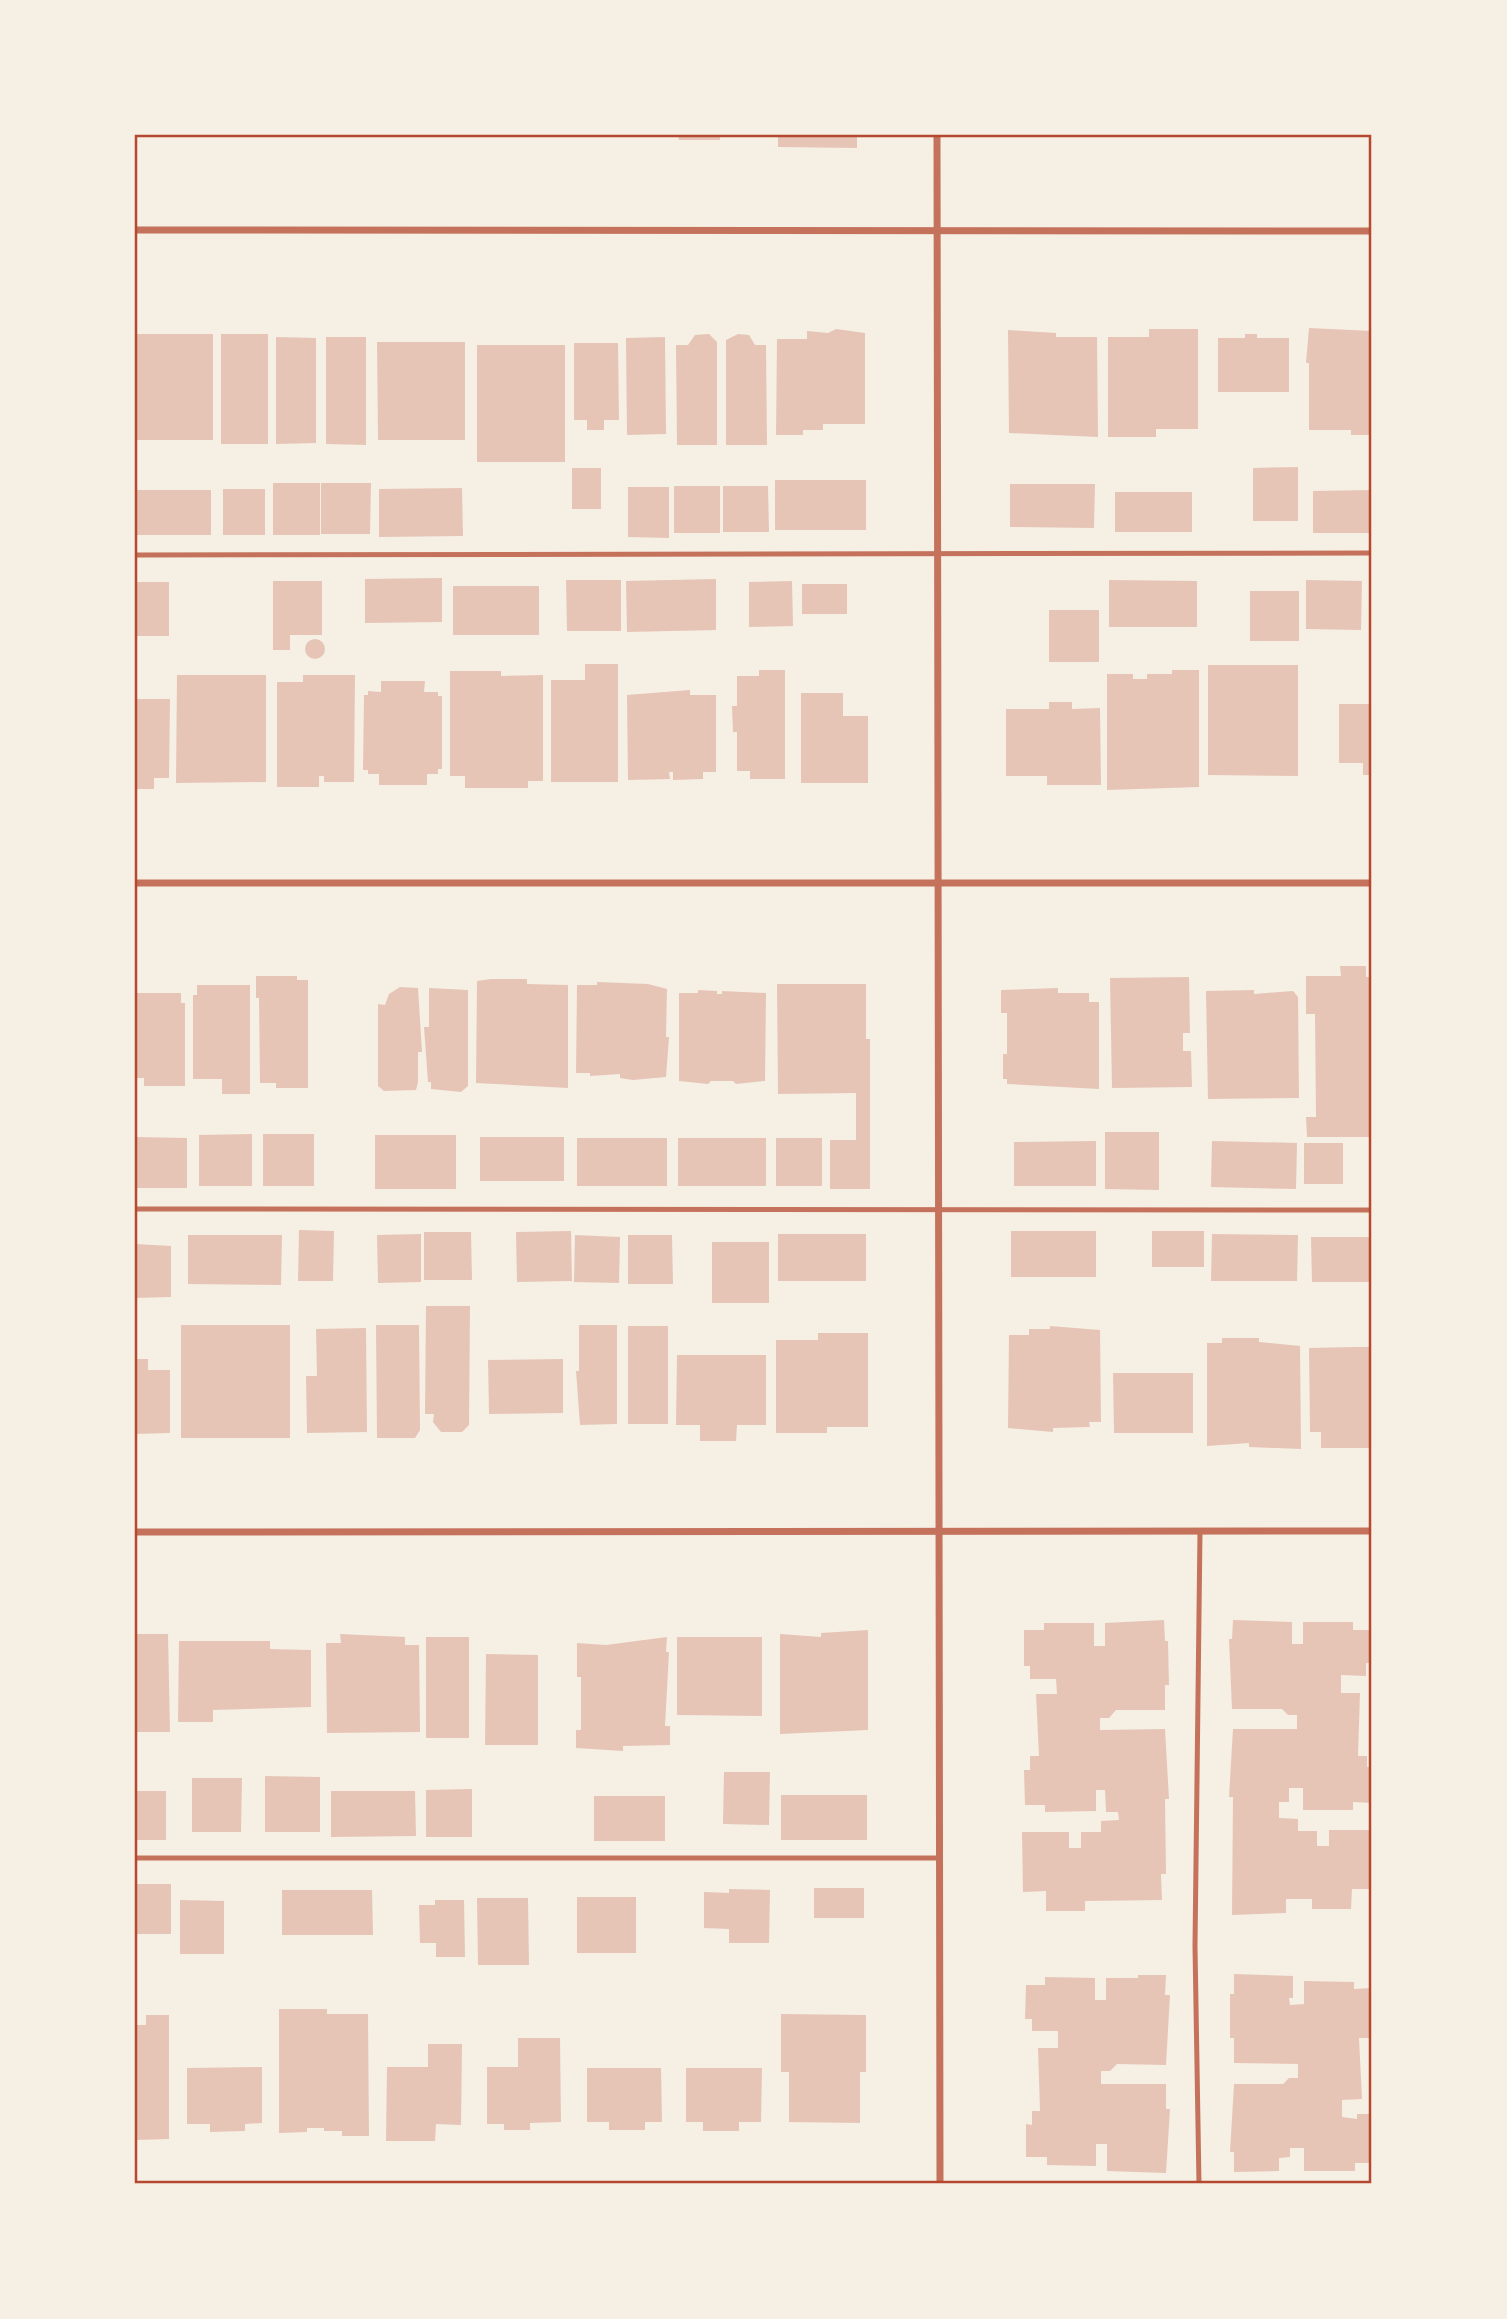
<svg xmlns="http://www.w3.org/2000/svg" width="1507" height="2319" viewBox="0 0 1507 2319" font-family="Arial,sans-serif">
<rect width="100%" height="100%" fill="#f6efe4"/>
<!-- building -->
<g fill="#e6c5b7">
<polygon points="678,135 720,135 720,140 679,140"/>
<polygon points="778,135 857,135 857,148 778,147"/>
<polygon points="1309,328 1372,331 1372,435 1351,435 1351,430 1309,430 1309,363 1306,363"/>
<polygon points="836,329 865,333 865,424 823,424 823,430 803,430 803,435 776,435 777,339 807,339 807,331 828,333"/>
<polygon points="1149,329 1198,329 1198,429 1156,429 1156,437 1108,437 1108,337 1149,337"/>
<polygon points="1008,330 1056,333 1056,337 1097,337 1098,437 1009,433"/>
<rect x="135" y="334" width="78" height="106"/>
<rect x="221" y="334" width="47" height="110"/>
<polygon points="709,334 717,342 717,445 677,445 676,345 688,345 695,335"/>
<polygon points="738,334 749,335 755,345 766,345 767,445 726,445 726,340"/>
<polygon points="1245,334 1257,334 1257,338 1289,338 1289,392 1218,392 1218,338 1245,338"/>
<polygon points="276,337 316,338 316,443 276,444"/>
<polygon points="326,337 366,337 366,445 326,444"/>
<polygon points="665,337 666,434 627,435 626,338"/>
<polygon points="377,342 465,342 465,440 378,440"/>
<polygon points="574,343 618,343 619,420 604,420 604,430 587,430 587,420 574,420"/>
<rect x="477" y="345" width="88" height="117"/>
<polygon points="1298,467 1298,521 1253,521 1253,468"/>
<rect x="572" y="468" width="29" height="41"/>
<rect x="775" y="480" width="91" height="50"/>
<rect x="273" y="483" width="47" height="52"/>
<polygon points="321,483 371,483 370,534 321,534"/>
<polygon points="1010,484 1095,484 1094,528 1010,527"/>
<rect x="674" y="486" width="46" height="47"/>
<polygon points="723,486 768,486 769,532 723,532"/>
<polygon points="628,487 669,487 669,538 628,537"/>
<polygon points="462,488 463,536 379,537 379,489"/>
<rect x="223" y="489" width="42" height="46"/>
<rect x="135" y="490" width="76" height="45"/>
<polygon points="1372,490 1372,533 1313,533 1313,491"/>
<rect x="1115" y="492" width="77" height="40"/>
<polygon points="442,578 442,622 365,623 365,579"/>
<polygon points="716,579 716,630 627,632 626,581"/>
<polygon points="566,580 621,580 621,631 567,631"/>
<polygon points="1109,580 1197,581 1197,627 1109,627"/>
<polygon points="1306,580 1362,581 1361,630 1306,629"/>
<polygon points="273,581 322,581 322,635 290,635 290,650 273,650"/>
<polygon points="792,581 793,626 749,627 749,582"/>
<rect x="135" y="582" width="34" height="54"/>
<rect x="802" y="584" width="45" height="30"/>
<rect x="453" y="586" width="86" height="49"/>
<rect x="1250" y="591" width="49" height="50"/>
<rect x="1049" y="610" width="50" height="52"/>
<circle cx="315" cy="649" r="10"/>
<polygon points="585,664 618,664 618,782 551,782 551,680 585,680"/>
<polygon points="1208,665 1298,665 1298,776 1208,775"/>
<polygon points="759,670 785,670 785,779 750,779 750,771 737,771 737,732 733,732 732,706 737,706 737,676 759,676"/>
<polygon points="1172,670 1199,670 1199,787 1107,790 1107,674 1133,674 1133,679 1147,679 1147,674 1172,674"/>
<polygon points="450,671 501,671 501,676 543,675 543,781 528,781 528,788 465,788 465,776 450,776"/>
<polygon points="177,675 266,675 266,782 176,783"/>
<polygon points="303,675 355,675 354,782 324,782 324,776 319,776 319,787 277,787 277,682 303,682"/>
<polygon points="381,681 425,681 424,692 438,692 438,696 442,696 442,769 438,769 438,774 427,774 427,785 379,785 379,774 368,774 368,770 363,770 364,695 368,695 368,691 381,692"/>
<polygon points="690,690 690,695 716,695 716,772 703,772 703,779 673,780 673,772 669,772 670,779 628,780 627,695"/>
<polygon points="801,693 843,693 843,716 868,716 868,783 801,783"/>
<polygon points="135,699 170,699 169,778 154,778 154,789 135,789"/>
<polygon points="1049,702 1072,702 1072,709 1100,708 1101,785 1047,785 1047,776 1006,776 1006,709 1049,709"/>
<polygon points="1339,704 1372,704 1372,775 1363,775 1363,763 1339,763"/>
<polygon points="1340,966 1366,966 1366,977 1372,977 1372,1137 1307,1137 1306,1117 1316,1117 1315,1014 1306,1014 1306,976 1341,976"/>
<polygon points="256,976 297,976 297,980 308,980 308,1088 276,1088 276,1083 260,1083 259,998 256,998"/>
<polygon points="1189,977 1190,1033 1183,1033 1183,1051 1191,1051 1192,1087 1112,1088 1110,978"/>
<polygon points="491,979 527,979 527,984 568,985 568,1088 476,1083 477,981"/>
<polygon points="597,982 648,984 667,989 666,1037 669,1037 666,1077 633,1080 620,1078 620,1074 590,1076 590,1073 576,1073 577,985 597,985"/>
<polygon points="777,984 866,984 866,1039 870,1039 870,1189 830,1189 830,1140 856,1140 856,1093 778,1094"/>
<polygon points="197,985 250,985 250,1094 222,1094 222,1079 193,1079 193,995 197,995"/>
<polygon points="400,987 418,988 422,1052 418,1052 418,1082 416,1090 384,1091 378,1086 378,1004 385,1005 389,994"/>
<polygon points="429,988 468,990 468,1086 461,1092 431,1089 431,1082 428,1082 424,1027 429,1027"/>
<polygon points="1058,988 1058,993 1089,993 1089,1002 1099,1002 1099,1089 1007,1084 1007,1079 1003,1079 1003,1054 1007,1054 1007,1013 1001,1013 1001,990"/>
<polygon points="698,990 717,991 717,994 722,994 722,991 766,993 765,1081 736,1084 733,1081 711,1081 708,1084 679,1081 679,993 698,993"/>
<polygon points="1254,990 1254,994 1293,991 1298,997 1299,1098 1208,1099 1206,991"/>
<polygon points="135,993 181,993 181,1003 185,1003 185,1086 144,1086 144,1078 135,1078"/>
<polygon points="1105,1132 1159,1132 1159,1190 1105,1189"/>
<polygon points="252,1134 252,1186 199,1186 199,1135"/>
<rect x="263" y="1134" width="51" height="52"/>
<rect x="375" y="1135" width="81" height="54"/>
<polygon points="137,1137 187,1138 187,1188 136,1188"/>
<rect x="480" y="1137" width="84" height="44"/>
<rect x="577" y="1138" width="90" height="48"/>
<rect x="678" y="1138" width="88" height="48"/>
<rect x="776" y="1138" width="46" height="48"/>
<polygon points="1096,1141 1096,1186 1014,1186 1014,1142"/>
<polygon points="1212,1141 1297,1143 1296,1189 1211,1187"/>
<rect x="1304" y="1143" width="39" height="41"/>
<polygon points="299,1230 334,1231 333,1281 298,1281"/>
<polygon points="571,1231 572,1281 517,1282 516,1232"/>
<rect x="1011" y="1231" width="85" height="46"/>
<rect x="1152" y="1231" width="52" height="36"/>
<polygon points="424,1232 471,1232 472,1280 424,1280"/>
<polygon points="421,1234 421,1282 378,1283 377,1235"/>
<rect x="778" y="1234" width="88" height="47"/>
<polygon points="1212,1234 1298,1235 1297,1281 1211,1281"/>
<polygon points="188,1235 282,1235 281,1285 188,1284"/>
<polygon points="575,1235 620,1237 619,1283 574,1282"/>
<polygon points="628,1235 672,1235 673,1284 628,1284"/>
<polygon points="1311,1237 1372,1237 1372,1282 1312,1282"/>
<rect x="712" y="1242" width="57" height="61"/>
<polygon points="135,1244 171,1246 171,1297 135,1298"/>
<polygon points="426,1306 470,1306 469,1425 462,1432 441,1432 433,1422 434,1414 425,1414"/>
<rect x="181" y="1325" width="109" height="113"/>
<polygon points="376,1325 419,1325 420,1430 415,1438 377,1438"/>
<polygon points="579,1325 617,1325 617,1424 580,1425 576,1371 579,1371"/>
<rect x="628" y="1326" width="40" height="98"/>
<polygon points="1050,1326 1100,1330 1101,1422 1089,1422 1090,1427 1053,1428 1053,1432 1008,1428 1009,1335 1029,1335 1029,1329 1050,1329"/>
<polygon points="366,1328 367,1432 307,1433 306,1376 317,1376 316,1329"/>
<polygon points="818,1333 868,1333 868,1427 827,1427 827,1433 776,1433 776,1340 818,1340"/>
<polygon points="1222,1338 1259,1338 1259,1342 1300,1346 1301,1449 1249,1447 1249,1443 1207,1446 1207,1343 1222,1343"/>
<polygon points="1355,1347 1372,1347 1372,1448 1321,1448 1321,1432 1310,1432 1309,1348"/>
<polygon points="677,1355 766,1355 766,1425 737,1425 736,1441 700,1441 700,1425 676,1425"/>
<polygon points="135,1359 148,1359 148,1370 170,1370 170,1433 135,1434"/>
<polygon points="563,1359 563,1413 489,1414 488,1360"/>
<polygon points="1113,1373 1193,1373 1193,1433 1114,1433"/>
<polygon points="1164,1620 1165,1641 1168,1641 1169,1685 1165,1685 1165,1710 1116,1710 1109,1718 1100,1718 1100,1730 1165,1729 1169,1799 1165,1799 1166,1874 1161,1874 1162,1900 1085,1901 1085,1911 1046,1911 1046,1891 1023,1892 1022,1832 1069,1832 1069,1848 1081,1848 1081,1832 1101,1832 1101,1821 1119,1820 1118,1812 1106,1812 1105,1790 1096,1790 1096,1811 1045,1812 1045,1805 1025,1805 1024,1770 1030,1770 1030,1756 1039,1756 1036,1694 1057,1694 1056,1679 1030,1679 1030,1666 1024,1666 1024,1630 1044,1630 1044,1623 1094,1623 1094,1646 1105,1646 1105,1623"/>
<polygon points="1233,1620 1292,1622 1292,1644 1303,1644 1303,1622 1353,1622 1353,1630 1372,1630 1372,1663 1366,1663 1366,1676 1341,1675 1341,1693 1360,1693 1358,1756 1367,1756 1367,1767 1372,1767 1372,1803 1353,1802 1353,1810 1303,1810 1303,1788 1289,1788 1289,1802 1279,1802 1279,1818 1298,1819 1298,1831 1317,1831 1317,1846 1329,1846 1329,1830 1372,1830 1372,1889 1352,1889 1351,1909 1312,1909 1312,1899 1286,1899 1286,1913 1232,1915 1233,1797 1229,1797 1233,1729 1297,1729 1297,1715 1288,1715 1282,1709 1232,1709 1229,1639 1232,1639"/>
<polygon points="868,1630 868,1730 780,1734 780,1634 821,1637 821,1633"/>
<polygon points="135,1634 168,1634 170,1732 135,1732"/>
<polygon points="340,1634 405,1637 405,1645 419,1645 420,1732 327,1733 326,1643 341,1643"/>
<rect x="426" y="1637" width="43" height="101"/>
<polygon points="667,1637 666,1652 669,1652 665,1726 670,1726 670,1745 623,1746 623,1751 576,1748 576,1730 581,1730 581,1677 577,1677 577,1643 606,1645"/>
<polygon points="677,1637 762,1637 762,1716 677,1715"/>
<polygon points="179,1641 270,1641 270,1649 311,1650 311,1707 213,1710 213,1722 178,1722"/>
<polygon points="486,1654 538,1655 538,1745 485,1745"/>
<polygon points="724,1772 770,1772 769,1825 723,1824"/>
<polygon points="265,1776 320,1777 320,1832 265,1832"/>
<polygon points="192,1778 242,1778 241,1832 192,1832"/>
<polygon points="472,1789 472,1837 426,1837 426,1790"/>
<rect x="135" y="1791" width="31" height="49"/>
<polygon points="331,1791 415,1791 416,1836 331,1837"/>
<rect x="781" y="1795" width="86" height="45"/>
<rect x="594" y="1796" width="71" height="45"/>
<rect x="135" y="1884" width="36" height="50"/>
<rect x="814" y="1888" width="50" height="30"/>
<polygon points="729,1889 770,1890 769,1943 729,1943 729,1929 704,1928 704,1892 729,1893"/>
<polygon points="282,1890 372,1890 373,1935 282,1935"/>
<rect x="577" y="1897" width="59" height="56"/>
<polygon points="477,1898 528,1898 529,1965 478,1965"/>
<polygon points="180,1900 224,1901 224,1954 180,1954"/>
<polygon points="435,1900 464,1900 465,1957 436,1957 436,1943 420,1943 419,1905 435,1905"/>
<polygon points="1234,1974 1293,1976 1293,1998 1289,1998 1290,2005 1304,2004 1304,1981 1354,1982 1354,1989 1372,1988 1369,2038 1359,2038 1362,2099 1342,2100 1342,2117 1357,2119 1357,2114 1369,2114 1372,2163 1355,2163 1355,2171 1304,2171 1304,2148 1290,2148 1290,2157 1279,2158 1279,2171 1234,2172 1234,2152 1230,2152 1234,2084 1283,2084 1289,2078 1298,2078 1298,2064 1234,2063 1234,2038 1230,2038 1230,1994 1234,1994"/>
<polygon points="1138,1975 1166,1975 1165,1995 1170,1995 1166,2065 1117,2064 1110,2071 1101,2071 1101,2084 1166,2084 1166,2109 1170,2109 1166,2173 1107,2171 1107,2144 1096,2144 1096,2166 1047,2165 1047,2157 1026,2157 1026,2124 1032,2125 1032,2111 1040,2111 1038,2048 1058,2048 1058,2031 1032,2031 1032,2019 1025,2019 1026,1985 1045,1985 1045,1977 1095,1978 1095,2000 1106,2000 1106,1978 1138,1978"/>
<polygon points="279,2009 327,2009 327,2014 368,2014 369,2136 342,2136 342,2131 324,2131 324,2128 307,2128 307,2132 279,2133"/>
<polygon points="781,2014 866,2015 866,2072 860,2072 860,2123 789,2122 789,2072 781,2072"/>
<polygon points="146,2015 169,2015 169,2139 135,2140 135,2025 146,2025"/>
<polygon points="518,2038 560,2038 561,2122 530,2123 530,2130 504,2130 504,2124 487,2124 487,2067 518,2067"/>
<polygon points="428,2044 462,2044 461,2125 436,2124 435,2141 386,2141 387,2067 428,2067"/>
<polygon points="262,2067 262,2123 245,2124 245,2131 210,2132 210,2124 187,2124 187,2068"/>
<polygon points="587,2068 661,2068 662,2122 645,2122 645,2130 609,2130 609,2122 587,2122"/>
<polygon points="686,2068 762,2068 761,2122 739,2122 739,2131 703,2131 703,2122 686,2122"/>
</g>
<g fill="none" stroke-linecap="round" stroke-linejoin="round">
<!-- service -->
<g stroke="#c5725c" stroke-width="5">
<polyline points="135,555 1372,553"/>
<polyline points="135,1209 1372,1210"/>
<polyline points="135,1858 940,1858"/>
<polyline points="1199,2184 1195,1946 1200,1531"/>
</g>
<!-- minor -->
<g stroke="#c5725c" stroke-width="7">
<polyline points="937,135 940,2184"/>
<polyline points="135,230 1372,231"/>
<polyline points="135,883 1372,883"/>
<polyline points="135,1532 1372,1531"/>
</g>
</g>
<!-- border -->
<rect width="1507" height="2319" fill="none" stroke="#f6efe4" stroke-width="273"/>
<rect x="136" y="136" width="1234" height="2046" fill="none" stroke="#b5482f" stroke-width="2.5"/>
</svg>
